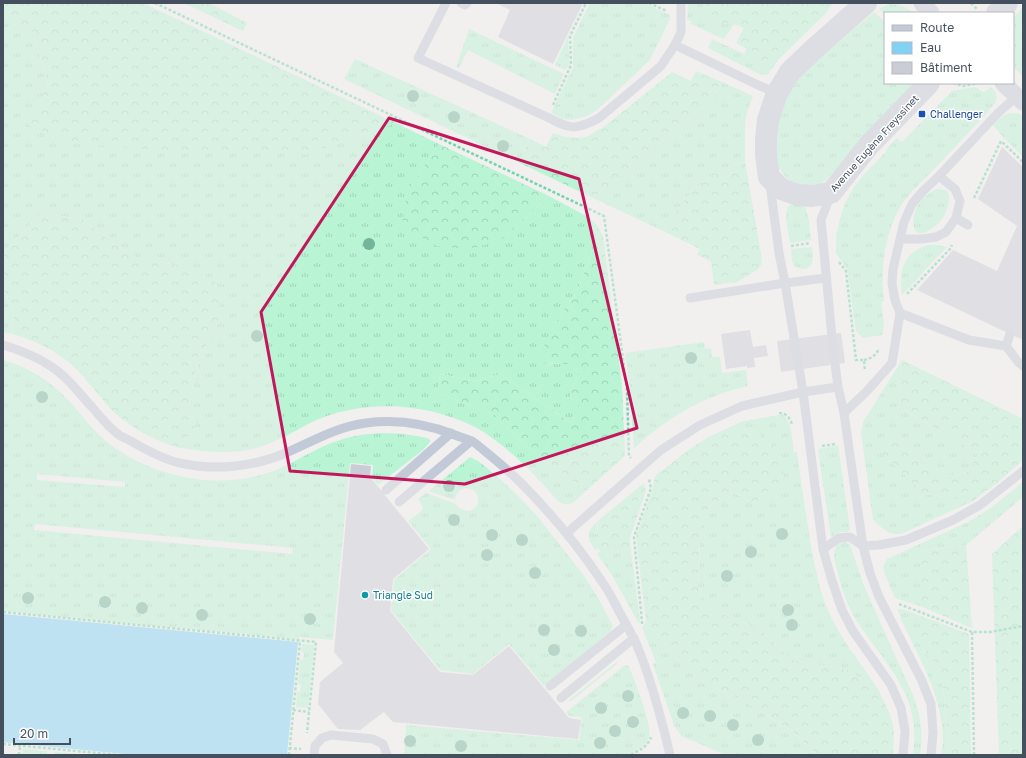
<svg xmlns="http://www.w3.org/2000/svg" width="1026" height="758" viewBox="0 0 1026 758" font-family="'Golos Text',sans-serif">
<defs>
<pattern id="grass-tufts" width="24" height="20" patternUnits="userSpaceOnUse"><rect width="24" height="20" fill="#b9f4d5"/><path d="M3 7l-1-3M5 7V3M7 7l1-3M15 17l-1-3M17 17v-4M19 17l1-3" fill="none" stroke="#a0d3b9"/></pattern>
<pattern id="forest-crowns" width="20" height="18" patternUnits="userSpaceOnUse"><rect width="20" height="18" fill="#b9f4d5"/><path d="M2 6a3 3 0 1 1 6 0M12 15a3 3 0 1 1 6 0" fill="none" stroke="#a0d3b9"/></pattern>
</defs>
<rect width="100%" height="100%" fill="#f2efef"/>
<!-- grass -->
<g fill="url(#grass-tufts)" fill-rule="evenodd">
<polygon points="590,3 644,3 670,15 670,19 650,60 597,110 585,117 571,120 563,119 551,113 573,67 573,38"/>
<polygon points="688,3 702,3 703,6 703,17 725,23 734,24 724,39 691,24 691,21 687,19"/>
<path d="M890,4C900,4 906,7 914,13H885V15L879,9L884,6Z"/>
<polygon points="1023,7 1023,76 1013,67 1013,18"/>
<polygon points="874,12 885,22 885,83 918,83 825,181 820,184 808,186 793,183 788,180 781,171 778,165 776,149 780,109 792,85 809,67"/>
<path d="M3,20L33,32L48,83L29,125L307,154L396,123L439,144L407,192L500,241L549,196L590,218L598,226L588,263L577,291L554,325L537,363L568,364L578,373L570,396L580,407L571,423L500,374L477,381L440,374L438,393L495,415L519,440L586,491C577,499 570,510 558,501C534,474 508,446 477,428C431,404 373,399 324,417C307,423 292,434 275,441C242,456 215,453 180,448L195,425L189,403L196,370L220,316L184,266L140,259L113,243L82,219L41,213L3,253Z"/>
<polygon points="469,29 564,74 555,94 468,50 459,68 456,67"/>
<polygon points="568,36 569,65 566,70 555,65"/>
<polygon points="712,39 744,54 770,71 767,75 759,74 708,48"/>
<polygon points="355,59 530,139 518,162 344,79"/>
<polygon points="722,82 753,96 747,112 745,124 745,161 717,172 693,190 671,217 663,231 593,198 714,98"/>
<path d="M974,87L977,88L983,92L986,91L991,87C998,93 999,100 992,107C974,127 956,146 938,165C927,177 914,188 904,201C892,218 884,246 883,267C882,278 883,290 884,301L881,302L884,322L883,334L882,335L863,338L856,331L847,269L836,253V236L841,215L846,201L854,187L865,173L887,151L886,149L897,138L902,142L952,91Z"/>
<path d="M1012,113L1020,114L1023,117V157L1002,136L993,125C999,119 1003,114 1012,113Z"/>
<path d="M936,189C939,189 943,189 945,190C954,193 946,213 943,218C940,222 936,226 931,229C910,244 910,216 919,203C923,197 929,193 936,189Z"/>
<path d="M795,203C798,203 802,204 804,206C809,212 810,232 811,240L790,243C789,234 784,216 787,209C789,205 792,204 795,203Z"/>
<path d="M928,245H935L947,247L902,295C901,291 901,287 901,282C901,263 908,251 928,245Z"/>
<path d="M812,247C812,251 814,258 812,263C810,270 799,271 794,265C791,261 792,254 791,249Z"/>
<polygon points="3,285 14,317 12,334 3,332"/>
<path d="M704,342L705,349L711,348L712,357H720L722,373L746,370L748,386C715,393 684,408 657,429C649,435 641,441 634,449L630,388L625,353Z"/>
<path d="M3,360C25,366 46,378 63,395C76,407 86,422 99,435C125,459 162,475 197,479C225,483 257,479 283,467C302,458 320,446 340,440C368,431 399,432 427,438L430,440V442L423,450L378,485L372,478L373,465L350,463L333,640L299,637V639L3,611ZM37,474L125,482V487L37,480ZM35,524L293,548L292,554L34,530Z"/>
<polygon points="902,360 899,407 978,454 967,473 944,476 897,434 924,494 973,501 901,534 894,534 889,533 882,528 873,520 861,432 863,422"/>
<path d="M778,415H783C793,424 792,440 794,452H797C801,484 806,515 811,546C815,566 819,587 826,606C838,636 860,662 878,689L847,670L792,660L760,629L711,610L698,588L700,540L707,510L733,492L751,503L757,432L728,428L740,422Z"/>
<polygon points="838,445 850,529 848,532 840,532 831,537 818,449"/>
<path d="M470,457L478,461L498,477L518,496L538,517L585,577L598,598L612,624L613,626L611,631L544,686L509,644L473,674L440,670L391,611L394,580L431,549L408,521L419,513L422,510L423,507L418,499L426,493L456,504C463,516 481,511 478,497C474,484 456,486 455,500L429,491Z"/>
<polygon points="1023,482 1023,497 966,545 920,550 920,606 895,598 884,572 883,566 887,559 968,522 988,510"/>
<path d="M600,519L597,525V539L608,552L631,550L640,621L639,624L612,575L597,554L600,551L598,548L595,550C585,535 587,531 600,519Z"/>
<path d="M841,542H846L850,545L864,586L913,695C920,714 924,734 920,755H913C916,734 914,714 906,695C893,667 871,644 855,618C846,603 841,586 837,569C834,559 831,548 841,542Z"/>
<path d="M897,609H902L921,616V644L942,675L950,755H941C941,750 943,745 943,740C943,697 919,658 902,621Z"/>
<polygon points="646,621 678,660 707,685 741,699 793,732 816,753 816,755 726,755 681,736 674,725 653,664 656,662 642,628"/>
<polygon points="302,644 314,645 308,708 296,707 297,692 300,692 301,685 298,684 300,660 303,660 304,652 301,651"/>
<polygon points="618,661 617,664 570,702 569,700"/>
<path d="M625,665L629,666C634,680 653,726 649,738C647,746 634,751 627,755H404L406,725L579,740L582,717L569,716L566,712Z"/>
<polygon points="23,749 47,751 47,754 55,755 55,752 89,755 22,755"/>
</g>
<!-- forest -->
<g fill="url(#forest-crowns)">
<polygon points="3,3 143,3 396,123 308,154 147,149 68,143 28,125 48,83 33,32 3,20"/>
<polygon points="184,3 209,3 247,23 243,31"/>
<path d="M702,3H833L826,13L780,58L770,71L744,54L747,49L736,43L744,28C730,22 727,22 713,26L703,17V6Z"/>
<polygon points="696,71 722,82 714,98 593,198 518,162 530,139 546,147 553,133 565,137 576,138 586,137 605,126 672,72 691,81"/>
<polygon points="439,144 549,196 500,241 468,249 436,246 402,225 407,192"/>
<polygon points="745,161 762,260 761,265 757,270 737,282 714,285 711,261 697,255 700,249 663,231 671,217 693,190 717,172"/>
<path d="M41,213L82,219L113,243L140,259L184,266L218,284L220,316L196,370L189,403L195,425L180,448C156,441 136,431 116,414C102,401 91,384 78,371C60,352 37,341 12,334L14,317L3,285V253Z"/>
<polygon points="598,226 603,237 622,385 625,456 586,491 519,440 495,415 438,393 440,374 477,381 500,374 571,423 580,407 570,396 578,373 568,364 536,363 554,325 577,291 588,263"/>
<polygon points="902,360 1023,419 1023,460 997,483 973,501 924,494 877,448 897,434 944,476 967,473 978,454 899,407"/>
<polygon points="728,428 757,432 777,447 784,476 767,501 751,503 733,492 707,510 700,540 698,588 711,610 760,629 792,660 847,670 878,689 889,712 893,724 894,734 893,755 816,755 816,753 793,732 741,699 707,685 678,660 646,621 636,537 653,487 655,476 691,448 707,438"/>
<path d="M644,483L646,491L630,538L631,550L608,552C606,550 602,548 600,546C595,538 597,526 600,519Z"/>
<polygon points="1023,526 1023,755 999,755 992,554"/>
<polygon points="966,545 972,628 920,606 920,550"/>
<polygon points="921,616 969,634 971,755 950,755 942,675 921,644"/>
</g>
<!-- water -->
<polygon fill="#81d2f5" points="3,614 298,642 287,755 135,755 3,742"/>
<!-- building -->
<g fill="#cacdd5">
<polygon points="496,3 583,3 553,64 498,37 510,10"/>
<polygon points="1002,147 1023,167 1023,340 917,290 953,250 997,271 1017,226 978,199"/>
<polygon points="750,330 753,347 766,345 768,356 754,358 755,367 747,368 747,366 726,369 721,334"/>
<polygon points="841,333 845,363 781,372 777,341"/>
<polygon points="351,464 371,466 370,477 429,549 393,579 390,611 440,672 473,675 509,646 569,718 581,720 578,739 393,722 384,712 360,730 338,729 318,704 320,682 343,663 334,652"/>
</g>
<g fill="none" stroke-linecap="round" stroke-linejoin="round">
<!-- path -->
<g stroke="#6dd6ac" stroke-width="2.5" stroke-dasharray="3 2" stroke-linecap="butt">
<polyline points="155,3 604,216 627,389 629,456 631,458"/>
<polyline points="649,3 667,11"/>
<polyline points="971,3 978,10"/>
<polyline points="953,83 963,86 979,83"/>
<polyline points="553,105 571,65 570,36 586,3"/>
<polyline points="974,198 1001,141 1023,162"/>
<polyline points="791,246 810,243"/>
<polyline points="839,262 846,271 856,360 864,360 865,371"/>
<polyline points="907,294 951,248 952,245"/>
<path d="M864,360C872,358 875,356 879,349"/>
<path d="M779,413C786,413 790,418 792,424"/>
<polyline points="822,446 835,444"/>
<polyline points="899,604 972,632 990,632 1023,626"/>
<polyline points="3,612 316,642 307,733"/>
<polyline points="642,624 642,622 634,537 651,488 649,479"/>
<polyline points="972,632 974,755"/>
<polyline points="293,710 309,712"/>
<polyline points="3,744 118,755"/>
<polyline points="289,748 301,749"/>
<polyline points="19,755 20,746"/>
<polyline points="289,755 300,641"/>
<path d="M631,755C639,750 648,747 651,737"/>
</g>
<!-- service -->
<g stroke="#c1cad6" stroke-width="9">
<path d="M446,3L418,58L547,117C570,129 575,131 599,118L661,66L675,45"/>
<polyline points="461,3 465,5 467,3"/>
<polyline points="681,3 681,32 675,45 760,86 777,93"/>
<polyline points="1017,96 998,113 939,176 923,191 912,204 904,222 893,269 892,283 895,300 900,313 969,340 1006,346 1019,363 1023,366"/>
<polyline points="770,184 779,253 785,283 803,392 823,549 832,581 842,610 853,631 891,685 901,708 905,731 903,755"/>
<polyline points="831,194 821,220 823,241 833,348 838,387 844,413 863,546 870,573 879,597 922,681 931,704 933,733 931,755"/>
<polyline points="956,218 968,225"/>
<polyline points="901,239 922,239 936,237 946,232 956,218 960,201 955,189 939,176"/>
<polyline points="690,298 785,283 826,278"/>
<path d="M3,345C23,351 43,359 60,373C71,382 81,395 91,406C99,415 108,427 119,435C122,437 127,439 131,441C146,450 162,459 180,463C215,471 253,467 286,453C313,441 336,427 366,423C396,419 427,424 455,435C460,437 466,439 472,441C477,444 482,449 486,452C498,462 509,471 520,482C551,513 579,547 603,583C610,593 615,604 621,615C626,624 631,633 636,643C651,678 661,717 670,755"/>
<polyline points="1006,346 1010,334"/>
<polyline points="844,413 867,391 892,363 900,313"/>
<polyline points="386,490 451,433"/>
<polyline points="399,502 471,441"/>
<polyline points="567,533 661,450 700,425 742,406 803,392 838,387"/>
<polyline points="823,549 839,538 850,537 863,546 879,545 906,540 953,520 980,505 1023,471"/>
<polyline points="550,686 626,625"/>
<polyline points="561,698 634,638"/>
<polyline points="314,755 315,746 322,738 331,735 373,739 383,744 387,755"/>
</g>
<!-- minor -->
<g stroke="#c1cad6" stroke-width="17">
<polyline points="922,3 931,13"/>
<polyline points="1003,83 1023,102"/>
</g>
<!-- tertiary -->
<g stroke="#c1cad6" stroke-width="22">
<polyline points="866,3 814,49 790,72 777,93 768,120 766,139 766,155 769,177 781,189 798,195 812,196 831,193 869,145 929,83"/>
<polyline points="997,13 1007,3"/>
</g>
</g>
<!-- trees -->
<g fill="#74b499">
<circle cx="413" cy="96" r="6"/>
<circle cx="454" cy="117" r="6"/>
<circle cx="503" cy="146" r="6"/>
<circle cx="369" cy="244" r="6"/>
<circle cx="257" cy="336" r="6"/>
<circle cx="691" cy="358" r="6"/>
<circle cx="42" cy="397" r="6"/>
<circle cx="449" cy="486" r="6"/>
<circle cx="454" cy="520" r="6"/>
<circle cx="782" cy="534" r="6"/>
<circle cx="492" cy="535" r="6"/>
<circle cx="522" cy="540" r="6"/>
<circle cx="751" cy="552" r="6"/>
<circle cx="487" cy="555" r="6"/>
<circle cx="535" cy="573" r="6"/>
<circle cx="727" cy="576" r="6"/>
<circle cx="28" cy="598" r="6"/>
<circle cx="105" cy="602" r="6"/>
<circle cx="142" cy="608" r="6"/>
<circle cx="788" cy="610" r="6"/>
<circle cx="202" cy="615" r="6"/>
<circle cx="310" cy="619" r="6"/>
<circle cx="792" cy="625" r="6"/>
<circle cx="544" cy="630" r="6"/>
<circle cx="581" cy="631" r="6"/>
<circle cx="554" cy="650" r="6"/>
<circle cx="628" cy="696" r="6"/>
<circle cx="601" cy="708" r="6"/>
<circle cx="683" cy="713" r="6"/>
<circle cx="710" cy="716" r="6"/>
<circle cx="633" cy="722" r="6"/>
<circle cx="733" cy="725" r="6"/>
<circle cx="615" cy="731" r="6"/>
<circle cx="758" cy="740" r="6"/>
<circle cx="410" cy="741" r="6"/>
<circle cx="600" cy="743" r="6"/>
<circle cx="461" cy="746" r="6"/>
</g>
<!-- marked area -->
<path d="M0 0H1026V758H0ZM389,118L579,179L637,428L465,484L290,471L261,312Z" fill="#f2efef" fill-opacity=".55" fill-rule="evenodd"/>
<path fill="none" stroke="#c2185b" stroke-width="3" stroke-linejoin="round" d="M389,118L579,179L637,428L465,484L290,471L261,312Z"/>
<!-- markers -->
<rect fill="#1a4fb4" stroke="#fff" stroke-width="1.5" x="918" y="110" width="8" height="8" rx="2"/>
<circle fill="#0f9aa8" stroke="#fff" stroke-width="1.5" cx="365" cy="595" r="4"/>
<g text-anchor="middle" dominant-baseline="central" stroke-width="3" stroke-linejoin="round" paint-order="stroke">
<!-- transit labels -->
<g font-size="10" fill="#164399" stroke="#fff" text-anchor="start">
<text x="930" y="114">Challenger</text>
</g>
<!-- street labels -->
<g font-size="10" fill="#45505f" stroke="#fff">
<text transform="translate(874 143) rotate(-48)">Avenue Eugène Freyssinet</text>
</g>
<!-- culture labels -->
<g font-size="10" fill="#0d838f" stroke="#fff" text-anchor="start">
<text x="373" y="595">Triangle Sud</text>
</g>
</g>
<!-- border -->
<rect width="1026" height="758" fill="none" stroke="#45505f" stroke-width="8"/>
<!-- legend -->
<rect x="884" y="12" width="130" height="72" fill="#ffffff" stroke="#b5b9bf"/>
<rect x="892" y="25" width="20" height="6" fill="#c1cad6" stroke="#b5b9bf"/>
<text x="920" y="32" font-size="12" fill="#45505f">Route</text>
<rect x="892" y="42" width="20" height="12" fill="#81d2f5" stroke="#b5b9bf"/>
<text x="920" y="52" font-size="12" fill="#45505f">Eau</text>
<rect x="892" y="62" width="20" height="12" fill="#cacdd5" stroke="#b5b9bf"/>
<text x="920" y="72" font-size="12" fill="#45505f">Bâtiment</text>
<!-- scale -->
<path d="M14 738v6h56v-6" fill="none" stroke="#45505f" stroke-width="2"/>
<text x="20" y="738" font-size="12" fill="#45505f" stroke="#ffffff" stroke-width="3" paint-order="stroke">20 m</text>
</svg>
